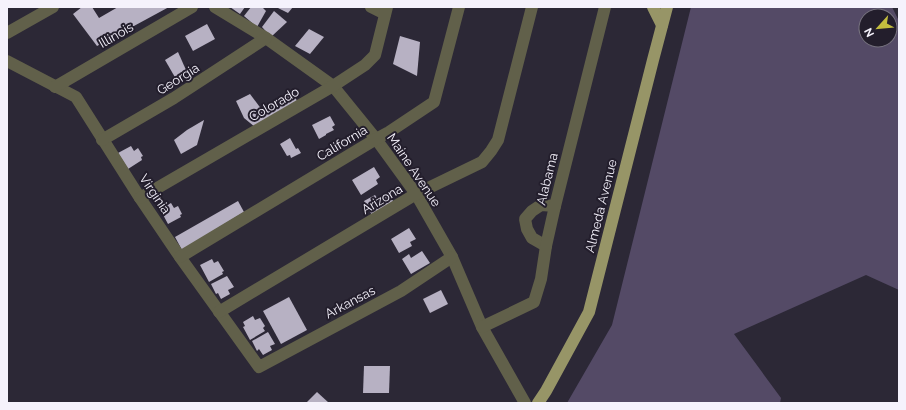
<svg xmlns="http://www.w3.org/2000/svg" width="906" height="410" viewBox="0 0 906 410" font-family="Raleway,sans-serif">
<rect width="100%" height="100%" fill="#2c2836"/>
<!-- green -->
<path fill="#544a66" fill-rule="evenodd" d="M691,7H892L899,21V290L866,275L734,334L781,398L780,403H567L612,325ZM866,16H890V40H866Z"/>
<!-- building -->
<g fill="#b7b1c3">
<polygon points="82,7 92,7 99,18 118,7 169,7 97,46 73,14"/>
<polygon points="230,7 245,7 240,14"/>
<polygon points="251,7 262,7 266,11 257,27 244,16"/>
<polygon points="276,7 293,7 288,13"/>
<polygon points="274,11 287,22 271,37 262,27"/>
<polygon points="207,24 215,39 193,51 185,36"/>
<polygon points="309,29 324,37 310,54 295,46"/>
<polygon points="400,36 420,42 417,76 393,64"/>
<polygon points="178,52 186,70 176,79 165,60"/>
<polygon points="292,91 297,101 255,127 244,118 236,101 250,94 262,110"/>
<polygon points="330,116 335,125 332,127 334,130 326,134 326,135 319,139 312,125"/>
<polygon points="204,120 197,145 181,154 174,140 187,130"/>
<polygon points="290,138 296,149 298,148 301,153 291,158 290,155 287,156 280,144"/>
<polygon points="131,146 134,151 138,148 143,156 141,157 142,160 128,169 118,153"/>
<polygon points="374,167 380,177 376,180 378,184 361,195 352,180"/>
<polygon points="388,192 395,204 373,217 364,201 375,195 377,198"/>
<polygon points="238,201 244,212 182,250 175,237"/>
<polygon points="171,203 174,208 178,206 182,214 180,215 181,217 168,224 160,209"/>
<polygon points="409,228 416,239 410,242 412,246 399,253 391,239"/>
<polygon points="422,251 430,263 411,274 402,259 409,254 411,258"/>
<polygon points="212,259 214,263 218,261 224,271 222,272 223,274 209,282 200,265"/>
<polygon points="227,276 234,287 228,290 230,294 221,299 218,293 216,294 211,284"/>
<polygon points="441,290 448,304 430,313 423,299"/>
<polygon points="289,297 307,330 281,344 263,311"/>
<polygon points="253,316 255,320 260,318 265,326 263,328 265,331 250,340 243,327 245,326 243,322"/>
<polygon points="268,332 275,344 270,346 272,350 263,355 259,349 257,351 252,341"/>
<polygon points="364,366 390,366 389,393 363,393"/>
<polygon points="317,392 329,403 306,403"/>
</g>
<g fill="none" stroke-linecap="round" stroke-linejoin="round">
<!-- minor -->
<g stroke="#61604a" stroke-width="12">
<polyline points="215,7 266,38 333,86 376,139 416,194 452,257 482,327 525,403"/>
<polyline points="371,7 385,14"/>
<polyline points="7,33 53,7"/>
<polyline points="7,61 76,97 140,198 180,257 259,367 401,291 452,257"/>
<polyline points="55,87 192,7"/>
<polyline points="102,140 174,98 266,38"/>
<polyline points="140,198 333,86 365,65 375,55 387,7"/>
<polyline points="546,246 532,238 527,229 525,219 532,211 541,205 555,206"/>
<polyline points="180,257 376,139 389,132 434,102 459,7"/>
<polyline points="219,312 416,194 482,162 491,151 498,140 532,7"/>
<polyline points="482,327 534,302 541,279 546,246 555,206 605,7"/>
</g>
<!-- major -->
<g stroke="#979567" stroke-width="12">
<polyline points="653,7 662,25"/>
<polyline points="538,403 546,391 589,312 653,60 667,7"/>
</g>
</g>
<g text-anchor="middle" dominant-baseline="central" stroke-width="4" stroke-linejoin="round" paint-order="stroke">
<!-- street labels -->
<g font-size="13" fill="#f5f2fc" stroke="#231e2c">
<text transform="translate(116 35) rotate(-30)">Illinois</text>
<text transform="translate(178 79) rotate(-32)">Georgia</text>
<text transform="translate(274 104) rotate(-30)">Colorado</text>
<text transform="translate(342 143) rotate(-31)">California</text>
<text transform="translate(414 170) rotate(56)">Maine Avenue</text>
<text transform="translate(547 179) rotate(-76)">Alabama</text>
<text transform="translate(155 194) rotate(56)">Virginia</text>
<text transform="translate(382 199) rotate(-31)">Arizona</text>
<text transform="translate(601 206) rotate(-76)">Almeda Avenue</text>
<text transform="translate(350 302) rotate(-28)">Arkansas</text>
</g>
</g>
<!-- border -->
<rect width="906" height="410" fill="none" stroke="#f5f2fc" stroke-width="16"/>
<!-- north arrow -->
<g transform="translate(878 28) rotate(243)"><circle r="19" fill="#231e2c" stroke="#77737f"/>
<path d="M0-3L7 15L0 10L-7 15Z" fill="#c3bd3e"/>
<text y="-6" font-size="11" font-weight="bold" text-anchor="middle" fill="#f5f2fc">N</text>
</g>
</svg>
